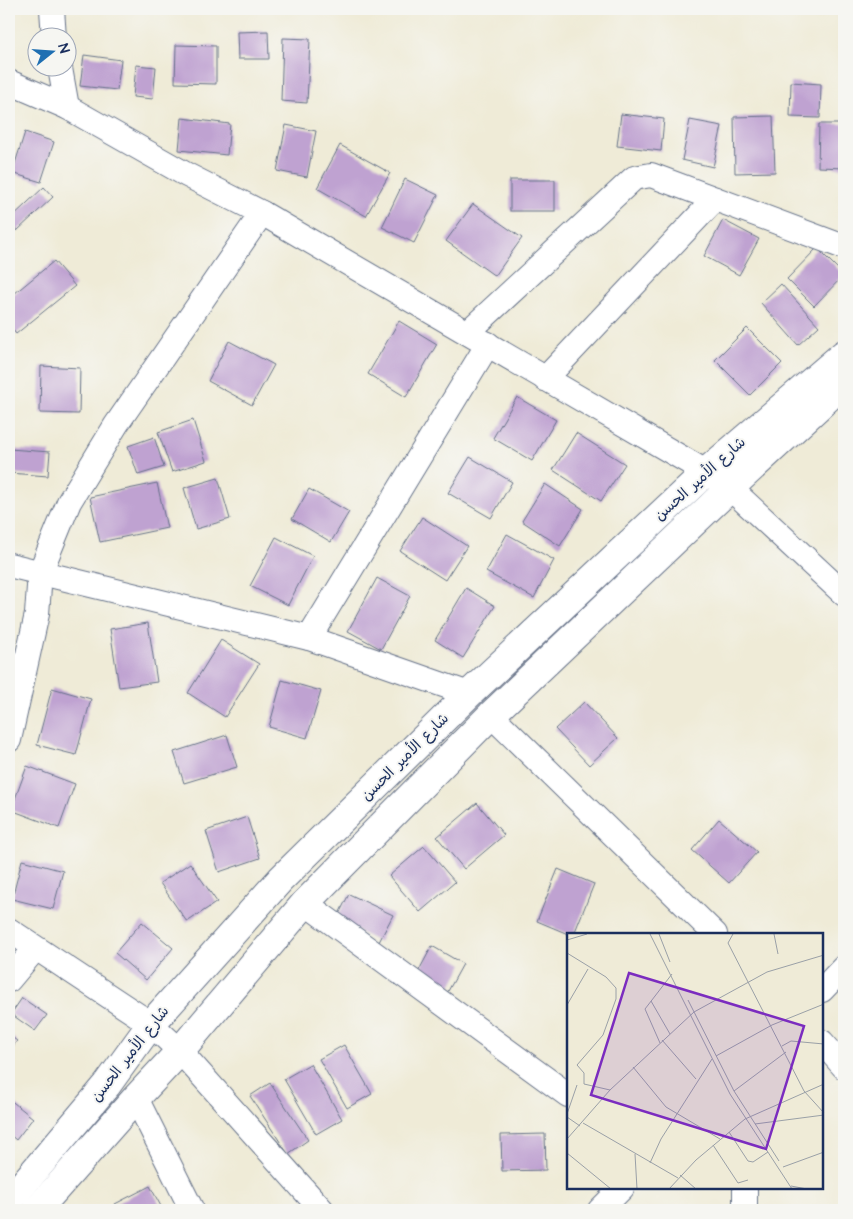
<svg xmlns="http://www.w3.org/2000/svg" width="853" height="1219" viewBox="0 0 853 1219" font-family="'Architects Daughter','Playpen Sans Arabic',sans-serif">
<rect width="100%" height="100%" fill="#f6f6f2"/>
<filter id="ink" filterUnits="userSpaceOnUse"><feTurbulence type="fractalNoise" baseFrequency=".02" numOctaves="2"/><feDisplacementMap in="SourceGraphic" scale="10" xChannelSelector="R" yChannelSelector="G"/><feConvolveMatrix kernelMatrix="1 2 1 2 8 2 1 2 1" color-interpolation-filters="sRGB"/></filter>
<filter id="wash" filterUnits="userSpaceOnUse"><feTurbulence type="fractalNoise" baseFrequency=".0096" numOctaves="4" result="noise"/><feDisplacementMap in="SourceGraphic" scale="20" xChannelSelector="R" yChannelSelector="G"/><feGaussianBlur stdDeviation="1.12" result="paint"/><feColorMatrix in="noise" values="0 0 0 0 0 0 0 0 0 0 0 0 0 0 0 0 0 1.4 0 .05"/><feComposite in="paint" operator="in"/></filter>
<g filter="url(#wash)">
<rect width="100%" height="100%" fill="#efebd7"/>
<g id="blocks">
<!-- building -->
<g fill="#bfa2d1">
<polygon points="268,31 269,59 238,59 237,32"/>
<polygon points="283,38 310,39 307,103 281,101"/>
<polygon points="176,45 216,46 216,84 175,83"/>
<polygon points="84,55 121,60 117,90 80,86"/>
<polygon points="136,65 156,67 153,99 133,97"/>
<polygon points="791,82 821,84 820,118 790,117"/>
<polygon points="621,114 664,119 661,151 617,146"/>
<polygon points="773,116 775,172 735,173 734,117"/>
<polygon points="182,118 230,124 227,155 179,150"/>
<polygon points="690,120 722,126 713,167 682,160"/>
<polygon points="819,124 844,124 844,168 818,167"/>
<polygon points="286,125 316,131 307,177 277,171"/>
<polygon points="25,132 54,142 41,182 12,173"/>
<polygon points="340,145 390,173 366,216 317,188"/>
<polygon points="405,179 438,195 414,243 382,227"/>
<rect x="510" y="180" width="45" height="31"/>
<polygon points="44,187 53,197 17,231 9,220"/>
<polygon points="473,204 522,238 495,276 446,241"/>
<polygon points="723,220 759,239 739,275 704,256"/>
<polygon points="817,248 844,275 814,306 787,279"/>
<polygon points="54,261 75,286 16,334 9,325 9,298"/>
<polygon points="781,284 819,326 798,345 761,303"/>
<polygon points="399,321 437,344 406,397 368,374"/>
<polygon points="747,328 782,363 750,395 715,360"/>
<polygon points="229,341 274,365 252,405 208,381"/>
<polygon points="41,366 80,368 79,414 40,413"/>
<polygon points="517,397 556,420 532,461 493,438"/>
<polygon points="193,420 206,461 172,472 158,432"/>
<polygon points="576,433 625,464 601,501 553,470"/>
<polygon points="154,437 164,467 138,475 128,446"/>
<polygon points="9,449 50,452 48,476 9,473"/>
<polygon points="470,457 512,482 491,518 448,493"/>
<polygon points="218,478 230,519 196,529 184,488"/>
<polygon points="157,483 167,528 100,542 90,497"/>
<polygon points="545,484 583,509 560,546 522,521"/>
<polygon points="309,489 349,512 331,542 292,519"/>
<polygon points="422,517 467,546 445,580 400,551"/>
<polygon points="507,534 554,560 534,598 486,572"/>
<polygon points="276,537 313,556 288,605 250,586"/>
<polygon points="377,578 410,596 381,649 348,631"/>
<polygon points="466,588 495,606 463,658 435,640"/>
<polygon points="148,623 157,682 119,687 110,629"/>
<polygon points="221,640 259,664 225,717 188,693"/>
<polygon points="282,680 321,691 307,738 269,727"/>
<polygon points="52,688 91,699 76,755 37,745"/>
<polygon points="584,702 618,738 589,765 555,729"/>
<polygon points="227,735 237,767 184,783 174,752"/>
<polygon points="27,766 75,784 59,828 11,810"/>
<polygon points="477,803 504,835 464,869 437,837"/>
<polygon points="247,817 260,858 219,872 206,831"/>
<polygon points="719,819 757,852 729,883 692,850"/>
<polygon points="424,846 455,882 420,912 389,876"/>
<polygon points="22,860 63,871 53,909 12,899"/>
<polygon points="190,863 217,902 187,922 160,883"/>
<polygon points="558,869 594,884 574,934 568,934 537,921"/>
<polygon points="349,894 393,915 379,942 336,920"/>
<polygon points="142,922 173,948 146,980 115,953"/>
<polygon points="432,946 463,964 447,993 416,976"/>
<polygon points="22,998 47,1015 35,1031 11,1014"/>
<polygon points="9,1035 17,1041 9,1052"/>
<polygon points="344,1045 372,1094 347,1108 319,1059"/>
<polygon points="310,1064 342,1119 316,1134 284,1079"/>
<polygon points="270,1083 308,1140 288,1154 250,1096"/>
<polygon points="9,1099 33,1118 16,1140 9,1134"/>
<polygon points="545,1134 546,1170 502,1171 501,1135"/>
<polygon points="150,1186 163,1210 118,1210 115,1204"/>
</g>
</g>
</g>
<g filter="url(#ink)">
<use href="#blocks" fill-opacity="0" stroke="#657188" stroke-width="1"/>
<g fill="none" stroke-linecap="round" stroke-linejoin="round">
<defs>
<g id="street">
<polyline points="52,9 54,38"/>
<polyline points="60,68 67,107"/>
<polyline points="9,82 67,107 187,175 262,213 706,472 730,488 844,594"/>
<polyline points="468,332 634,178 651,175 844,247"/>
<polyline points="545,379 715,199"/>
<polyline points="9,565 309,638 469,694"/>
<polyline points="309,638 488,344"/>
<polyline points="491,715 715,934"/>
<polyline points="9,740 37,614 40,573 69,502 116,425 262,213"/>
<polyline points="305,903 568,1095"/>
<polyline points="9,930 151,1024 180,1051 322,1210"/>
<polyline points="9,980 35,949"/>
<polyline points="822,990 844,967"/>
<polyline points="822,1042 844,1067"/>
<polyline points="136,1098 192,1210"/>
<polyline points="745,1188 745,1210"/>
<polyline points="600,1210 622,1188"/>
</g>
<g id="primary">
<polyline points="9,1201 107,1085 151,1024 281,879 469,694 706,472 844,354"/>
<polyline points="37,1210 136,1098 180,1051 305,903 491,715 730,488 844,383"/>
</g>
</defs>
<!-- street casing -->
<use href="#street" stroke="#657188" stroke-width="26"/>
<!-- primary casing -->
<use href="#primary" stroke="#657188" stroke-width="30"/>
<!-- street -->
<use href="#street" stroke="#fff" stroke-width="24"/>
<!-- primary -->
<use href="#primary" stroke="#fff" stroke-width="28"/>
</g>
</g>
<g text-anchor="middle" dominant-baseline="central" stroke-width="4" stroke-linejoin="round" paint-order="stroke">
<!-- street labels -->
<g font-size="15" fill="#1b2f5e" stroke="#f6f6f2">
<text transform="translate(700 479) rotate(-42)">شارع الأمير الحسن</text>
<text transform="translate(405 757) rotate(-45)">شارع الأمير الحسن</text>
<text transform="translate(130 1054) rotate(-52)">شارع الأمير الحسن</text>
</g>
</g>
<!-- overview -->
<g transform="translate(567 933)">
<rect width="256" height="256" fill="#efebd7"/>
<path fill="none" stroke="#9aa0a7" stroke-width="1" d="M83,1L163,161L225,256M92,1L103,29M166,1L161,10L237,158L257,180M207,1L211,21M0,7L20,1M0,20L39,44L49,55V66L36,102L10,132L17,140V151L43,157M121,67L167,158L212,228M84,68L103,101M0,72L21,36M95,107L129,146M93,110L78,76L105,41M215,113L224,108L257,111M149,123L205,92L257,71M66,134L99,174L153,206M167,158L219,119M0,181L10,152M0,184L13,193M16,190L111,245M188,191L257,182M162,199L181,228L186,229L201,219M0,206L43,157L127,79L200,39L257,22M146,212L171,250L181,247M0,220L44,256M68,221L70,256M83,230L94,206L145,126M216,234L257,219M113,242L129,256M224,253L240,256M102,256L129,227L178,186L257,151"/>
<path fill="#7b2cbf" fill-opacity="0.15" stroke="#7b2cbf" stroke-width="2.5" d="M62,40L237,93L199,216L24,162Z"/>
<rect width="256" height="256" fill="none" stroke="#1b2f5e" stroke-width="2.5"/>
</g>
<!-- margin -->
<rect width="853" height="1219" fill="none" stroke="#f6f6f2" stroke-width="30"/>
<!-- north arrow -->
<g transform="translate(52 52) rotate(73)"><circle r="24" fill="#f6f6f2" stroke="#9ea6b7"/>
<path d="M0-4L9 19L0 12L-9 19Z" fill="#1f6fb2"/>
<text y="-8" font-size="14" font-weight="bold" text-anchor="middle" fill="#1b2f5e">N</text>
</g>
</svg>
